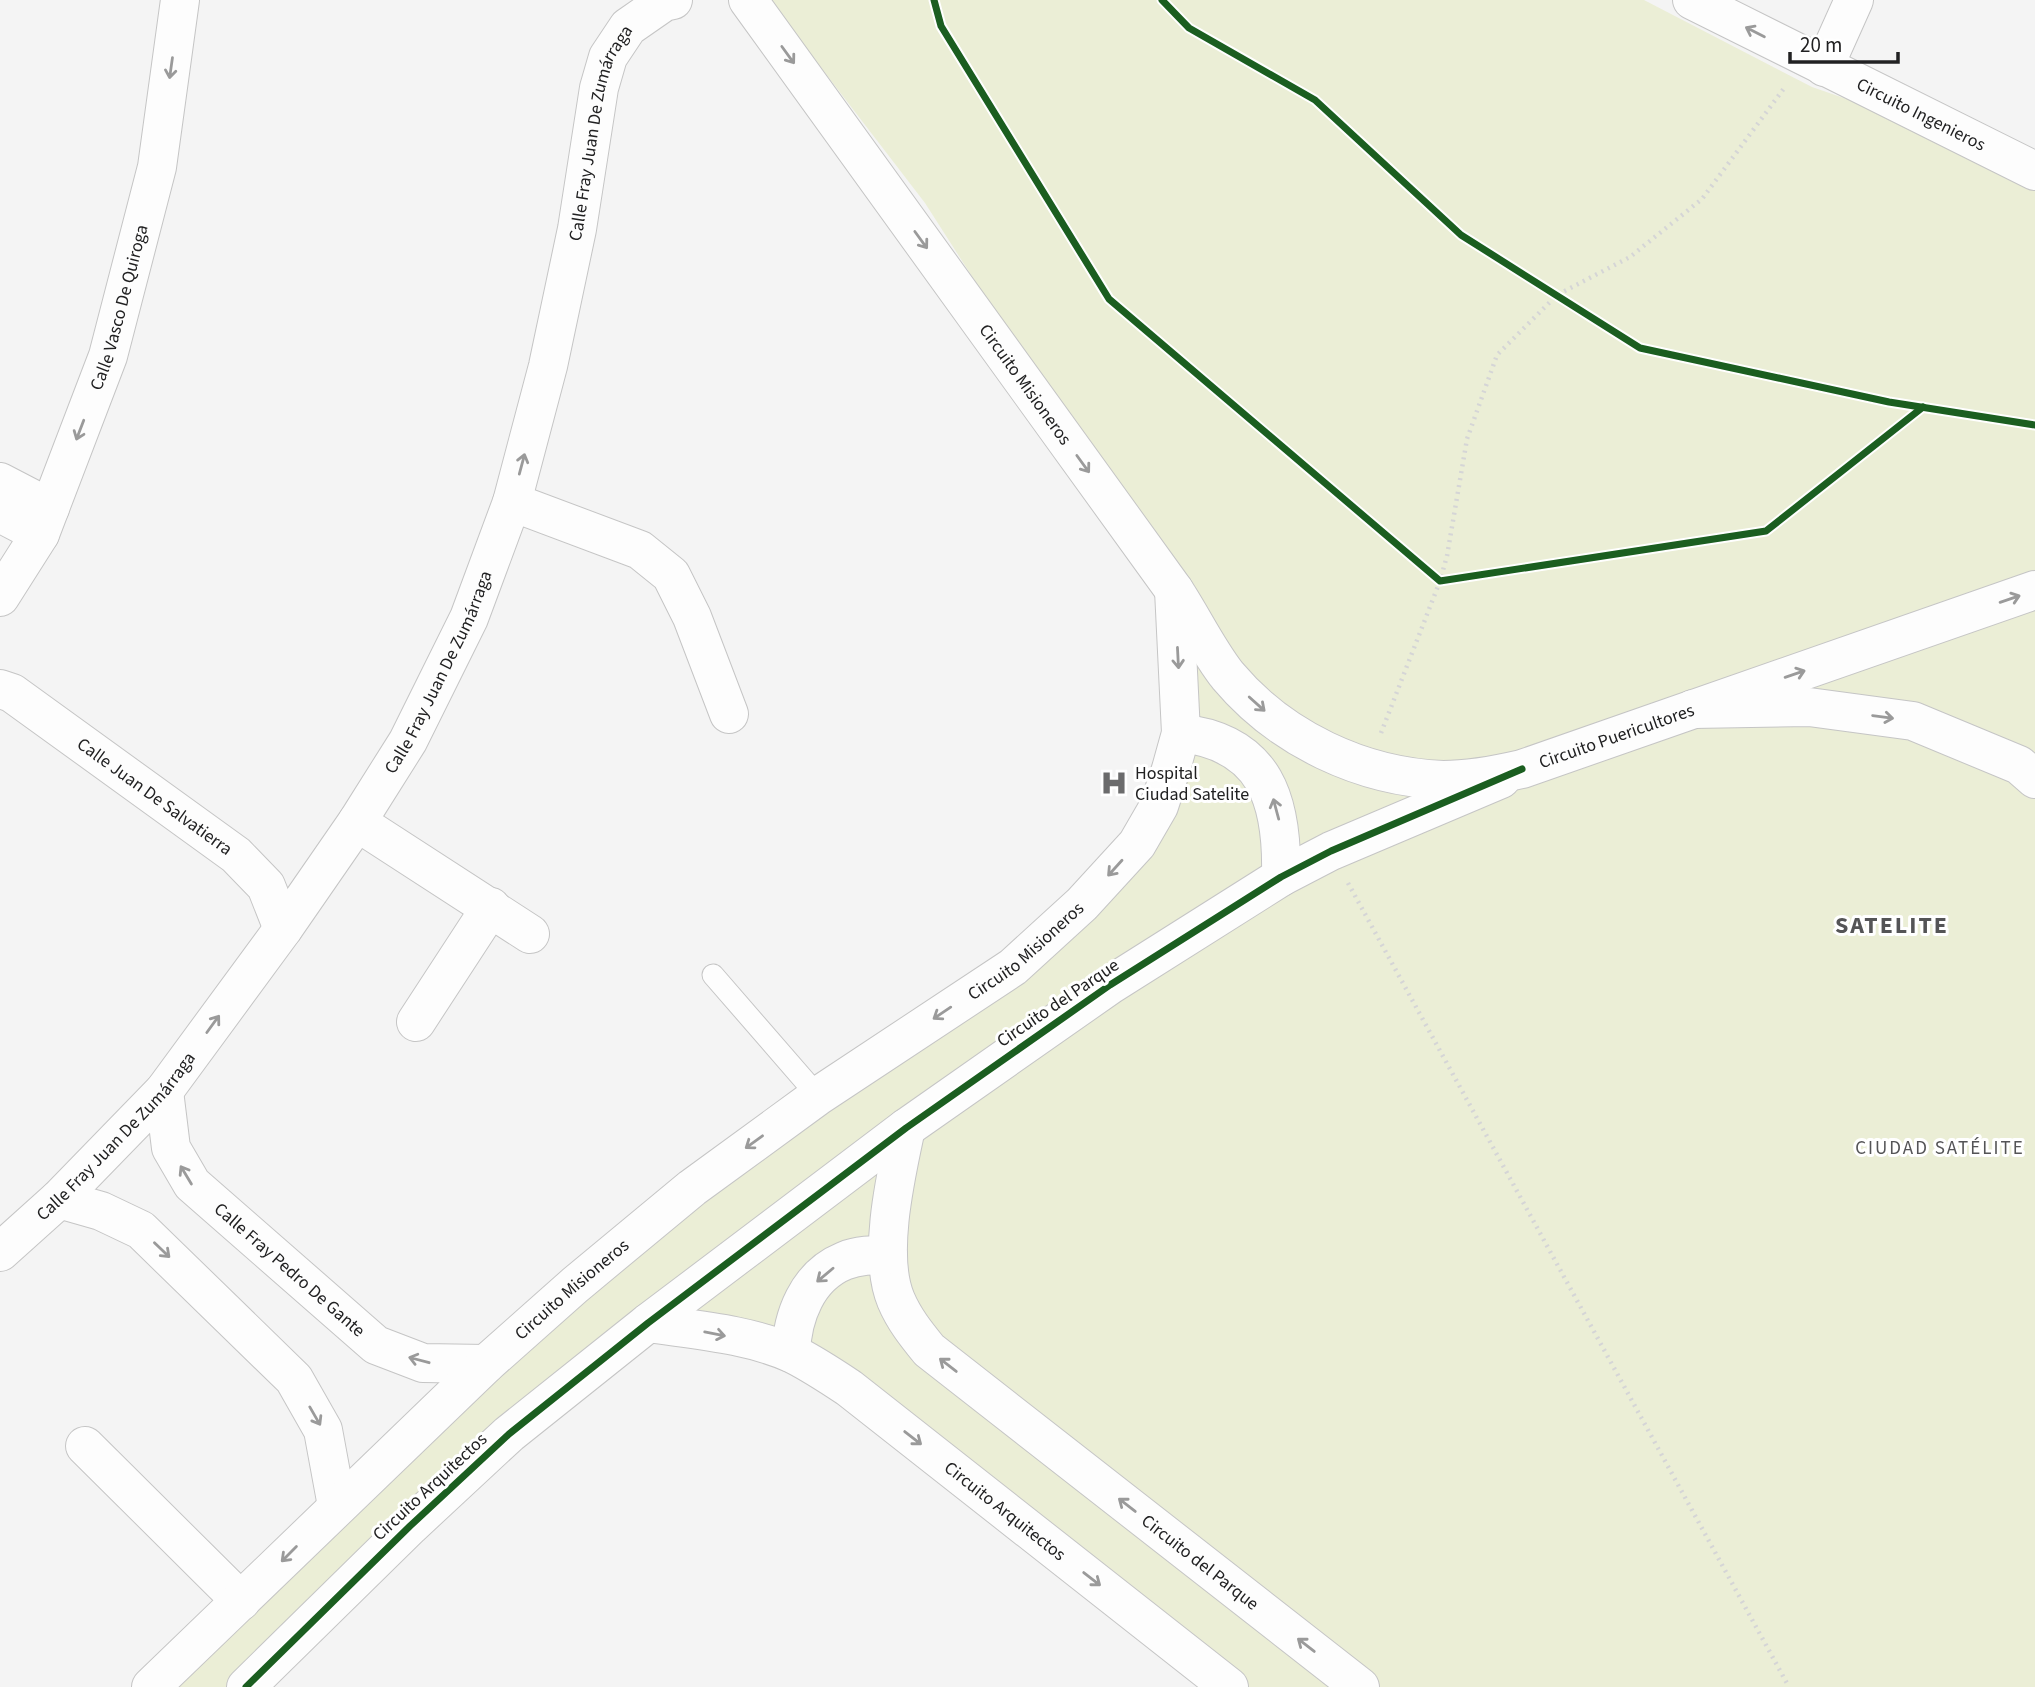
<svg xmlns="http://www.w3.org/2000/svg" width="2035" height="1687" viewBox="0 0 2035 1687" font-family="'Source Sans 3',sans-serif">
<rect width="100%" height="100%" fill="#f4f4f4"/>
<!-- green -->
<polygon fill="#ebeed6" points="769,0 1644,0 1812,87 1988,148 2035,153 2035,1687 1236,1687 866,1378 652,1312 235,1687 144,1687 440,1385 1148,851 1179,586 1117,503 925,203"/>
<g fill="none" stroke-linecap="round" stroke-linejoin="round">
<defs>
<polyline id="service" points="713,975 818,1096"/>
<g id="minor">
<polyline points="1824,67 1854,0"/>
<polyline points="0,482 50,508"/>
<polyline points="512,502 640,550 671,575 692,617 729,714"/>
<polyline points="0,513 40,534"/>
<path id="s1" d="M0,597L40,534L108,356L157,167L180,0"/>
<path id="s2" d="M0,689L12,693L236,855L266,886L283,929"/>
<polyline points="357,822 530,934"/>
<polyline points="416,1022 491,907"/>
<path id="s3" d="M164,1091L171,1148L192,1184L376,1345L423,1363L486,1364"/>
<polyline points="59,1199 101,1211 141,1230 294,1379 323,1430 337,1506"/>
<path id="s4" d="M0,1252L59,1199L164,1091L283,929L357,822L408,741L469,618L512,502L548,366L577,229L599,88L608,57L628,27L664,2L673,0"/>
<polyline points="85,1446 241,1601"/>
</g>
<g id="tertiary">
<path d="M1181,733C1266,743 1283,801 1281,877"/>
<path id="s5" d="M906,1128C896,1175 877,1255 896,1300C904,1319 916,1334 929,1350L1360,1687"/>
<path id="s6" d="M648,1323C695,1330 749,1334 793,1354C813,1364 831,1376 849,1388L1229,1687"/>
<path d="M791,1353C792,1317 807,1276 844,1261C858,1255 873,1255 888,1255"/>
<path id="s7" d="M151,1687L486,1364L575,1285L692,1188L818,1096L1013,967L1082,904L1137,844L1159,806L1171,769L1181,733L1174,590"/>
<polyline points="246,1687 410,1526 509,1434 648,1323 906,1128 1110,985 1281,877 1331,851 1501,779"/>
</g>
<g id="secondary">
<path id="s8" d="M748,0L1174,590C1192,617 1208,651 1228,676C1281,739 1362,777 1443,780C1470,780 1496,775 1522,769L2035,590"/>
<path id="s9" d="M1692,0L2035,171"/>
</g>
<polyline id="trunk" points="1693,709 1809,707 1913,721 2019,765 2035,779"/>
</defs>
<!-- service casing -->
<use href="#service" stroke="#c5c5c5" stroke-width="23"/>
<!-- minor casing -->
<use href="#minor" stroke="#c5c5c5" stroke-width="40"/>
<!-- tertiary casing -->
<use href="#tertiary" stroke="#c5c5c5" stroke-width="40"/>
<!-- secondary casing -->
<use href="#secondary" stroke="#c5c5c5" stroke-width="40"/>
<!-- trunk casing -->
<use href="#trunk" stroke="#c5c5c5" stroke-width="40"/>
<!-- path -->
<g stroke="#d5d5d6" stroke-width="4.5" stroke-dasharray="2 5" stroke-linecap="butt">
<polyline points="1381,733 1440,581 1447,556 1467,439 1497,355 1557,295 1630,257 1702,199 1785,87"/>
<polyline points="1348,883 1789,1687"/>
</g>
<!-- service -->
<use href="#service" stroke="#fdfdfd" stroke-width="21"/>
<!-- minor -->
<use href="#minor" stroke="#fdfdfd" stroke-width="38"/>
<!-- tertiary -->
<use href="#tertiary" stroke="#fdfdfd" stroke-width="38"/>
<!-- secondary -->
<use href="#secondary" stroke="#fdfdfd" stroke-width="38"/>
<!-- trunk -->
<use href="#trunk" stroke="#fdfdfd" stroke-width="38"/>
<defs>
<g id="cycleway">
<polyline points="934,0 941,26 1109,299 1440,581 1766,531 1923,407"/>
<polyline points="1162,0 1189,28 1315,100 1461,235 1640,348 1889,402 2035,425"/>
<polyline points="246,1687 410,1526 509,1434 648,1323 906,1128 1110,985 1281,877 1331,851 1522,769"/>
</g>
</defs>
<!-- cycleway casing -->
<use href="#cycleway" stroke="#fff" stroke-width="11"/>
<!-- cycleway -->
<use href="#cycleway" stroke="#1b5e20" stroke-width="7"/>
</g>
<!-- one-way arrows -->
<defs><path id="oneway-shaft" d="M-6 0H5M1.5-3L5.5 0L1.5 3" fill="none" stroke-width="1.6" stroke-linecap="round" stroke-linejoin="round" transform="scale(1.75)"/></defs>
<g stroke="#9a9a9a">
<use href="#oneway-shaft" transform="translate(1755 32) rotate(-153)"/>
<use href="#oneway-shaft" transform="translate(788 55) rotate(54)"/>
<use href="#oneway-shaft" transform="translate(171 68) rotate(98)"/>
<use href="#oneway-shaft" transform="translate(921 240) rotate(54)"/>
<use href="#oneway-shaft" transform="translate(80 430) rotate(111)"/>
<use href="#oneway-shaft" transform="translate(522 464) rotate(-75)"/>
<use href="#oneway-shaft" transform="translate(1083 464) rotate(54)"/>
<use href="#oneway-shaft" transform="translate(2010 599) rotate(-19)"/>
<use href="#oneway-shaft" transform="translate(1178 658) rotate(87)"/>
<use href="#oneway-shaft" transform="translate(1795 674) rotate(-19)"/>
<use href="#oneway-shaft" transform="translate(1257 704) rotate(42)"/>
<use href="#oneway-shaft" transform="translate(1883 717) rotate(8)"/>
<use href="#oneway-shaft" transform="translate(1276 809) rotate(-105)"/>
<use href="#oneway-shaft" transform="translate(1115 868) rotate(132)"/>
<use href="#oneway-shaft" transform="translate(942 1013) rotate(146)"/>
<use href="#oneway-shaft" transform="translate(213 1024) rotate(-54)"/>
<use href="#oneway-shaft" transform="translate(754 1142) rotate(144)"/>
<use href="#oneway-shaft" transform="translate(186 1175) rotate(-121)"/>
<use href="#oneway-shaft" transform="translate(162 1250) rotate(44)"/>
<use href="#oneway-shaft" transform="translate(825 1275) rotate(140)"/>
<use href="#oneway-shaft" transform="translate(715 1334) rotate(11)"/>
<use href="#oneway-shaft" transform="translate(419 1360) rotate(-165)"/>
<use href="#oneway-shaft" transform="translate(948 1365) rotate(-142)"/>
<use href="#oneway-shaft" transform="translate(315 1416) rotate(60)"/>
<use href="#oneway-shaft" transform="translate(913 1438) rotate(38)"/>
<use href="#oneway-shaft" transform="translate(1127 1505) rotate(-142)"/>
<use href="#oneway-shaft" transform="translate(289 1554) rotate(135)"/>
<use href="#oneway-shaft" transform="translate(1092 1579) rotate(38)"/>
<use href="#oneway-shaft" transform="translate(1306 1645) rotate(-142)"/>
</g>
<!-- icons -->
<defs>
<symbol id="hospital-bare" viewBox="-9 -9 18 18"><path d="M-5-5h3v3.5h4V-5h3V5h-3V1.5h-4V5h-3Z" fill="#6b6b6c" stroke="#fff" stroke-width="2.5" paint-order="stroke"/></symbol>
</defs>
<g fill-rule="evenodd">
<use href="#hospital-bare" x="1095" y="764" width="38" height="38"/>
</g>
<g text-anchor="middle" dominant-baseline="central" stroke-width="6" stroke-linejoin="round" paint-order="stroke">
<!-- street labels -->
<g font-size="18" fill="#212122" stroke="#fff">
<text stroke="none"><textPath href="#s9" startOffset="256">Circuito Ingenieros</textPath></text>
<text stroke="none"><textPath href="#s4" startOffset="1298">Calle Fray Juan De Zumárraga</textPath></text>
<text stroke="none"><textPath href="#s1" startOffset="315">Calle Vasco De Quiroga</textPath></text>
<text stroke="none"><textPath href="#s8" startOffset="474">Circuito Misioneros</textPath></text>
<text stroke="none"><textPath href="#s4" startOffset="732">Calle Fray Juan De Zumárraga</textPath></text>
<text stroke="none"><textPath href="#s8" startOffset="1255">Circuito Puericultores</textPath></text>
<text stroke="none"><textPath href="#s2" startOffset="189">Calle Juan De Salvatierra</textPath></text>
<text stroke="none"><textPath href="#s7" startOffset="1146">Circuito Misioneros</textPath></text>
<text transform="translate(1058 1003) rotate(-34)">Circuito del Parque</text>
<text stroke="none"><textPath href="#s4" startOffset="164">Calle Fray Juan De Zumárraga</textPath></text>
<text stroke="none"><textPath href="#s3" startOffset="229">Calle Fray Pedro De Gante</textPath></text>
<text stroke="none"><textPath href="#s7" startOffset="579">Circuito Misioneros</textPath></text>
<text transform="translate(430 1487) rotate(-43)">Circuito Arquitectos</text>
<text stroke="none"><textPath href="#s6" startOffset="413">Circuito Arquitectos</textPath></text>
<text stroke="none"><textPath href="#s5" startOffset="579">Circuito del Parque</textPath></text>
</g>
<!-- poi labels -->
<g font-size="18" fill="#212122" stroke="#fff" text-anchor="start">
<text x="1135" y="773">Hospital<tspan x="1135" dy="21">Ciudad Satelite</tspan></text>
</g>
<!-- neighbourhood labels -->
<g font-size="19" letter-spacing="2" fill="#545456" stroke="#fff">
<text x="1940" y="1148">CIUDAD SATÉLITE</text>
</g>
<!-- district labels -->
<g font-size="24" font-weight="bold" letter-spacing="2" fill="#545456" stroke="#fff">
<text x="1892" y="925">SATELITE</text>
</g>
</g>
<!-- scale -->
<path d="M1790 52v10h108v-10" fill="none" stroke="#212122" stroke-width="3.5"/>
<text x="1800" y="52" font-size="21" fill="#212122" stroke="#ffffff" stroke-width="5" paint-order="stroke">20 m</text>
</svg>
